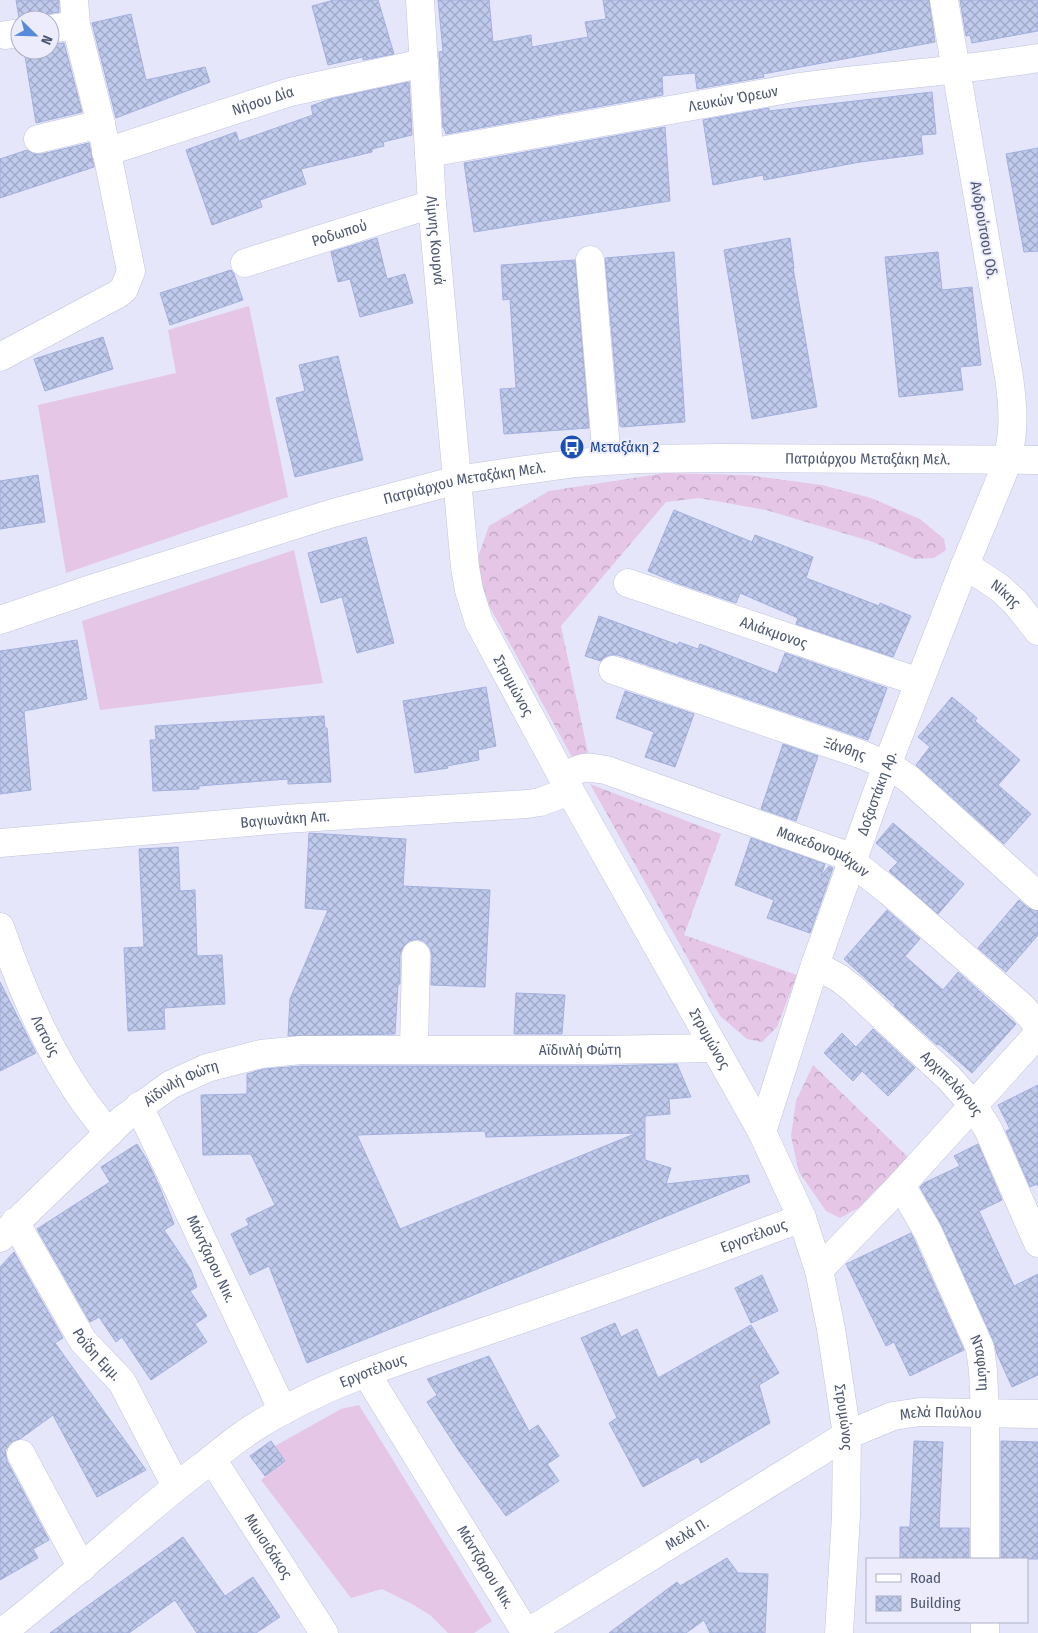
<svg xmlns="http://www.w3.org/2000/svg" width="1038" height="1633" viewBox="0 0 1038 1633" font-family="'Fira Sans Condensed',sans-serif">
<defs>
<pattern id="forest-crowns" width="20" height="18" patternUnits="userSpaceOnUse" patternTransform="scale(1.25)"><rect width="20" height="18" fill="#e5c6e6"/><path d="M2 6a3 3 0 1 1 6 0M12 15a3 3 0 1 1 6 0" fill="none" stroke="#bca4bf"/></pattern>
<pattern id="building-cross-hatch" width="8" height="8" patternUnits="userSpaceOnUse" patternTransform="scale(1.25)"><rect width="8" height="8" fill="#c0caed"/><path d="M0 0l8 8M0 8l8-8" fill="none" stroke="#9ea7c4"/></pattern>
</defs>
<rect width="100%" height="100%" fill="#e6e6fa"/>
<!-- grass -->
<g fill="#e5c6e6">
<polygon points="249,306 288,497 66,573 38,405 176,373 168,330"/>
<polygon points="294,550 323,683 100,710 82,621"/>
<polygon points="359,1405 492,1621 474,1633 448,1633 430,1615 412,1604 382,1589 351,1598 261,1480 285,1461 275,1446 341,1409"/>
</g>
<!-- forest -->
<g fill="url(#forest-crowns)">
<polygon points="666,473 747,475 822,485 871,498 920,519 944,539 946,550 934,558 915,559 870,541 766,510 699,498 666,502 561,626 588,753 573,759 481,591 477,560 489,526 549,491"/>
<polygon points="590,784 721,834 684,935 797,975 777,1027 762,1042 747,1039 720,1016"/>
<polygon points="813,1065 910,1159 860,1207 840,1218 826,1211 799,1172 791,1136 796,1101"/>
</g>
<!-- building -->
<g fill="url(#building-cross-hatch)" stroke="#a2b0de" fill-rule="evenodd">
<polygon points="16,0 59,0 59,12 47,14 41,17 38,20 28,20 19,18"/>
<polygon points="334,0 378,0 394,54 363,60 363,57 328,65 312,6"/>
<polygon points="438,0 489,0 493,42 531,35 532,47 588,37 585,22 606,19 603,0 929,0 935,42 763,74 764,77 697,89 695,73 662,76 663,95 446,134 444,128 443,128 439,52 443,51"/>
<polygon points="960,0 1038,0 1038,31 972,43 970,35 966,36"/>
<polygon points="131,14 146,80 205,67 210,82 116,118 92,23"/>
<polygon points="64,43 82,112 36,123 24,50 50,50 50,44"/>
<polygon points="409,82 412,135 383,142 384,146 372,149 372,152 301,169 306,184 260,200 262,207 212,225 186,150 236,132 239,141 313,115 311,106 330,99"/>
<polygon points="932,92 936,134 921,135 923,154 860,162 764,180 763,175 713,185 703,120 769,108 769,111"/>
<polygon points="665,127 670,201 474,232 464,163"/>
<polygon points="89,143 94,167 0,198 0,159 27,150 34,154 42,154"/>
<polygon points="1038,148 1038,251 1024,252 1006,154"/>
<polygon points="377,238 387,279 405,274 413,303 360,317 350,279 338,282 331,252"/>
<polygon points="790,238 794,268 793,268 817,407 752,419 724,250"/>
<polygon points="674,252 685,422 622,427 620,426 605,258"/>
<polygon points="938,252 942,290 972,287 981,365 960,367 963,390 899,397 885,257"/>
<polygon points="575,260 589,428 504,434 500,389 516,388 510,299 503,300 501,265"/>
<polygon points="231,270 234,274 243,300 170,325 160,293"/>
<polygon points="103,337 113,369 45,391 34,359"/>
<polygon points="338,356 363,460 295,477 276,398 305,391 299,365"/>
<polygon points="38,475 45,522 0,529 0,481"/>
<polygon points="674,510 752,542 755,535 813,557 806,578 879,606 880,603 911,616 893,657 796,624 798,618 740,593 736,603 677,583 648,571"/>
<polygon points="366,537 394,643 357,653 342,597 321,603 308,553"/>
<polygon points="599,616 678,645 679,642 698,649 700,644 777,674 785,653 887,688 868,740 618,655 610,655 603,658 601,661 585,656"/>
<polygon points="77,640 87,699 24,711 31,790 0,794 0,651"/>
<polygon points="486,687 496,746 478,750 479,760 447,766 448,768 415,773 403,701"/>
<polygon points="625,691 694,714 675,767 645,757 654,732 616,718"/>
<polygon points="952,697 977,718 975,721 1020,760 998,785 1031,814 1004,844 916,765 930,747 918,737"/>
<polygon points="324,716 325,728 327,728 331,782 288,784 288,779 199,786 199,789 153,791 150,740 156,740 155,726"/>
<polygon points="783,744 818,756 796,821 761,809"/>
<polygon points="893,823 964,884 938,914 889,871 898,862 876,843"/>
<polygon points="309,833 406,839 403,886 490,890 485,987 431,985 432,955 430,948 424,941 417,939 409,941 403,947 400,955 400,984 398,984 395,1034 288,1036 290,999 328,910 305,908"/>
<polygon points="751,838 825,864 821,876 829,866 833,868 810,933 767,918 774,900 735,885"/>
<polygon points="178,847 180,891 195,890 197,956 222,955 225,1004 164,1008 165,1029 128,1031 124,948 144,947 139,849"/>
<polygon points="1019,900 1028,908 1038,911 1038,935 1006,972 978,948"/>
<polygon points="887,910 920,939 905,956 943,990 958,972 1016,1024 972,1073 939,1044 937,1045 894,1006 895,1005 844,959"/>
<polygon points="0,982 36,1053 0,1071"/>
<polygon points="516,993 565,995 562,1034 514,1034"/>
<polygon points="873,1029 915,1068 888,1096 862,1071 853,1081 824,1053 842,1033 856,1047"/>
<path d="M677,1064L691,1097L669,1099L670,1114L645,1116V1160L671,1168L666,1184L748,1175L750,1182L307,1363L269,1266L250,1275L231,1234L249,1225L246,1219L275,1205L251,1154L203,1155L201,1095L247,1094V1074L264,1069L302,1066H600ZM485,1131L486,1137L637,1133L400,1229L357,1135Z"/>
<polygon points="1038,1085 1038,1186 1037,1184 1030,1187 1006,1131 1010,1129 998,1105"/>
<polygon points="137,1144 147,1160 160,1188 174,1224 164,1230 191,1270 197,1287 190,1291 207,1316 195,1324 207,1342 151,1380 122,1337 116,1342 99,1317 90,1322 37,1229 110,1182 101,1167"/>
<polygon points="978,1144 1002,1200 979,1211 999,1254 1014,1286 1038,1274 1038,1375 1012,1387 997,1354 994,1342 942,1226 920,1187 924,1183 960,1166 954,1156"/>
<polygon points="911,1233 964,1350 910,1376 894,1342 886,1346 846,1264"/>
<polygon points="14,1252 63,1338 55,1343 146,1470 97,1497 53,1415 20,1439 13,1441 5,1450 7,1461 49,1540 33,1549 38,1558 0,1580 0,1267"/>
<polygon points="762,1275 778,1311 751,1323 735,1288"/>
<polygon points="615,1323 621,1337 637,1329 658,1378 751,1325 779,1373 759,1385 770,1423 701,1463 698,1457 643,1487 609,1423 617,1418 581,1338"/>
<polygon points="489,1356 529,1431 538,1425 559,1456 547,1464 559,1481 506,1516 459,1451 427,1402 437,1395 427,1379"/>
<polygon points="271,1441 285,1461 265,1476 250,1456"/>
<polygon points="914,1441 943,1442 939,1528 969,1528 969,1559 900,1559 900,1527 910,1527"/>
<polygon points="1001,1441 1038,1442 1038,1559 1001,1559"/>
<polygon points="183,1537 225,1596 253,1577 280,1617 256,1633 197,1633 175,1600 129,1633 50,1633"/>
<polygon points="727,1558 738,1573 768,1574 765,1633 710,1633 704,1620 686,1633 609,1633 677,1582 680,1586"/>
</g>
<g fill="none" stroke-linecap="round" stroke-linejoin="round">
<defs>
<g id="minor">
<path id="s1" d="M420,0L432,204L465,567L469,590L479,622L570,791L762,1132L802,1218L819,1270L831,1329L847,1435L846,1516L839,1633"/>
<polyline points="50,29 76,25"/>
<polyline points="6,35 20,33"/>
<polyline points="38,139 101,124"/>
<path id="s2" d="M106,152L290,92L424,63"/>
<path id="s3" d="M429,153L799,87C879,76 959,71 1038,58"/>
<polyline points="590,260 607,460"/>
<path id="s4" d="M245,263L432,204"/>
<polyline points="0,357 118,294 124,289 131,271 101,124 76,25 74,0"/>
<path id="s5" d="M965,565L1000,588L1015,602L1038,631"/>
<path id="s6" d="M628,583L919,682"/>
<path id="s7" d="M0,620L94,588L333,513L457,480L504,473L576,463L639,459L720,458L1038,460"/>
<path id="s8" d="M613,670L863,755L893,768L909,779L1038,896"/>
<path id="s9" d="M563,778C582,766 583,766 606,770L842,854L890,892L1022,1007L1038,1025"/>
<path id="s10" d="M0,843L284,819L527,804L540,802L570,791"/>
<path id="s11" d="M0,927C25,999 58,1075 109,1133"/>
<path id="s12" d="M815,965L839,978L852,988L949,1078L973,1105L988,1129L1038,1243"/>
<polyline points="414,1049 416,955"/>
<path id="s13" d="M139,1106L283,1411"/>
<path id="s14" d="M762,1132L815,965L887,765L965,565L1003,473C1015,438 1014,413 1009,377L944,0"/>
<path id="s15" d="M901,1185L928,1232L980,1348L983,1370L985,1413V1559"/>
<path id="s16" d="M15,1222L83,1341L122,1382L176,1486"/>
<path id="s17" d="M0,1238L123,1119L170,1085L207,1068L261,1054L301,1050H599L715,1048"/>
<polyline points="819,1270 901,1185 1038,1034"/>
<path id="s18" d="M366,1373L526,1633"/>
<polyline points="21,1454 82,1568"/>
<path id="s19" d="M212,1459L324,1633"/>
<polyline points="985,1622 985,1633"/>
<path id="s20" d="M1,1633C71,1580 133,1519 203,1466C221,1452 238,1437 258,1425C333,1378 421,1354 504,1325C604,1291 703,1255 802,1218"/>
<path id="s21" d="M527,1633L847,1435L893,1416L920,1412L1038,1414"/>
</g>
</defs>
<!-- minor casing -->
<use href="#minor" stroke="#bfc4db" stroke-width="29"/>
<!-- minor -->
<use href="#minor" stroke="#fff" stroke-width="28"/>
</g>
<!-- icons -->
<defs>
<symbol id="bus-disc" viewBox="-11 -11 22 22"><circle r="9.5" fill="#1a4fb4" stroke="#ececfd"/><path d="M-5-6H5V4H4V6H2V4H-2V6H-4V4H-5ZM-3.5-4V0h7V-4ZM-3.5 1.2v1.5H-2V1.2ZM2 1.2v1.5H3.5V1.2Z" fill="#fff"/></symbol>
</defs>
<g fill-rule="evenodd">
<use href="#bus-disc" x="558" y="433" width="28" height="28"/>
</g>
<g text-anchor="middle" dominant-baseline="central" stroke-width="4" stroke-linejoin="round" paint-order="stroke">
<!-- street labels -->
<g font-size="15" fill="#4d5770" stroke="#ececfd">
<text stroke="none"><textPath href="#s3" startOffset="309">Λευκών Όρεων</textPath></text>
<text stroke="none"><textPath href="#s2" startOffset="165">Νήσου Δία</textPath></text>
<text transform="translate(984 230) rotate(80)">Ανδρούτσου Οδ.</text>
<text stroke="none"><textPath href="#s4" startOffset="99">Ροδωπού</textPath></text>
<text stroke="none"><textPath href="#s1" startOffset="241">Λίμνης Κουρνά</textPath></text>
<text stroke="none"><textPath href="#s7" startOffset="890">Πατριάρχου Μεταξάκη Μελ.</textPath></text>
<text stroke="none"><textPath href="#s7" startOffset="485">Πατριάρχου Μεταξάκη Μελ.</textPath></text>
<text stroke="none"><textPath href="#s5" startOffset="50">Νίκης</textPath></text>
<text stroke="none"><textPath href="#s6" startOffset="154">Αλιάκμονος</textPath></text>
<text stroke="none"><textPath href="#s1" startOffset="698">Στρυμώνος</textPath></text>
<text stroke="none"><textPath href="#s8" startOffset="245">Ξάνθης</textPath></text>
<text stroke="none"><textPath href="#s14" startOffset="358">Δοξαστάκη Αρ.</textPath></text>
<text stroke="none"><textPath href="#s10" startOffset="286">Βαγιωνάκη Απ.</textPath></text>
<text stroke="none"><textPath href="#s9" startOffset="278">Μακεδονομάχων</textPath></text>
<text stroke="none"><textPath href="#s11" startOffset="118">Λατούς</textPath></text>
<text stroke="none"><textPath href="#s1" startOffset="1102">Στρυμώνος</textPath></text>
<text stroke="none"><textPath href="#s17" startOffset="645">Αϊδινλή Φώτη</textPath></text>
<text stroke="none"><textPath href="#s17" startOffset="240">Αϊδινλή Φώτη</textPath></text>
<text stroke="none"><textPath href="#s12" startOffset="182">Αρχιπελάγους</textPath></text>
<text stroke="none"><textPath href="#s20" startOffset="862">Εργοτέλους</textPath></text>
<text stroke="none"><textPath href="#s13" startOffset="169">Μάντζαρου Νικ.</textPath></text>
<text stroke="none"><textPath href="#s16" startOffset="156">Ροΐδη Εμμ.</textPath></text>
<text stroke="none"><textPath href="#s15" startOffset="196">Νταφώτη</textPath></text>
<text stroke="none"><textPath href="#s20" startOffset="458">Εργοτέλους</textPath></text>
<text stroke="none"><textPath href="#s21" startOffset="474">Μελά Παύλου</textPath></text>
<text stroke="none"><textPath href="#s1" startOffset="1508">Στρυμώνος</textPath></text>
<text stroke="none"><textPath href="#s21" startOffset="188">Μελά Π.</textPath></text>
<text stroke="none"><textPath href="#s19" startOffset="104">Μωισιδάκος</textPath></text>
<text stroke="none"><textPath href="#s18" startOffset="228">Μάντζαρου Νικ.</textPath></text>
</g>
<!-- transit labels -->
<g font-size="15" fill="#164399" stroke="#ececfd" text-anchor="start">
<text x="590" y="447">Μεταξάκη 2</text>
</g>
</g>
<!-- legend -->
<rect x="866" y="1558" width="162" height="65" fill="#ececfd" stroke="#acb0c5"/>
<rect x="876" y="1574" width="25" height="8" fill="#ffffff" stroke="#acb0c5"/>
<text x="910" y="1583" font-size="15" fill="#4d5770">Road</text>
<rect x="876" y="1596" width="25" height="15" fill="url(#building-cross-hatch)" stroke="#acb0c5"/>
<text x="910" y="1608" font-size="15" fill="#4d5770">Building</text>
<!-- north arrow -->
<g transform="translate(35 35) rotate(113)"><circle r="24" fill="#ececfd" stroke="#acb0c5"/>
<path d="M0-4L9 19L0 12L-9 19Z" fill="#578ad8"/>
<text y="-8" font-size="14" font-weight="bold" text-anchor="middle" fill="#4d5770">N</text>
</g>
</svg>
